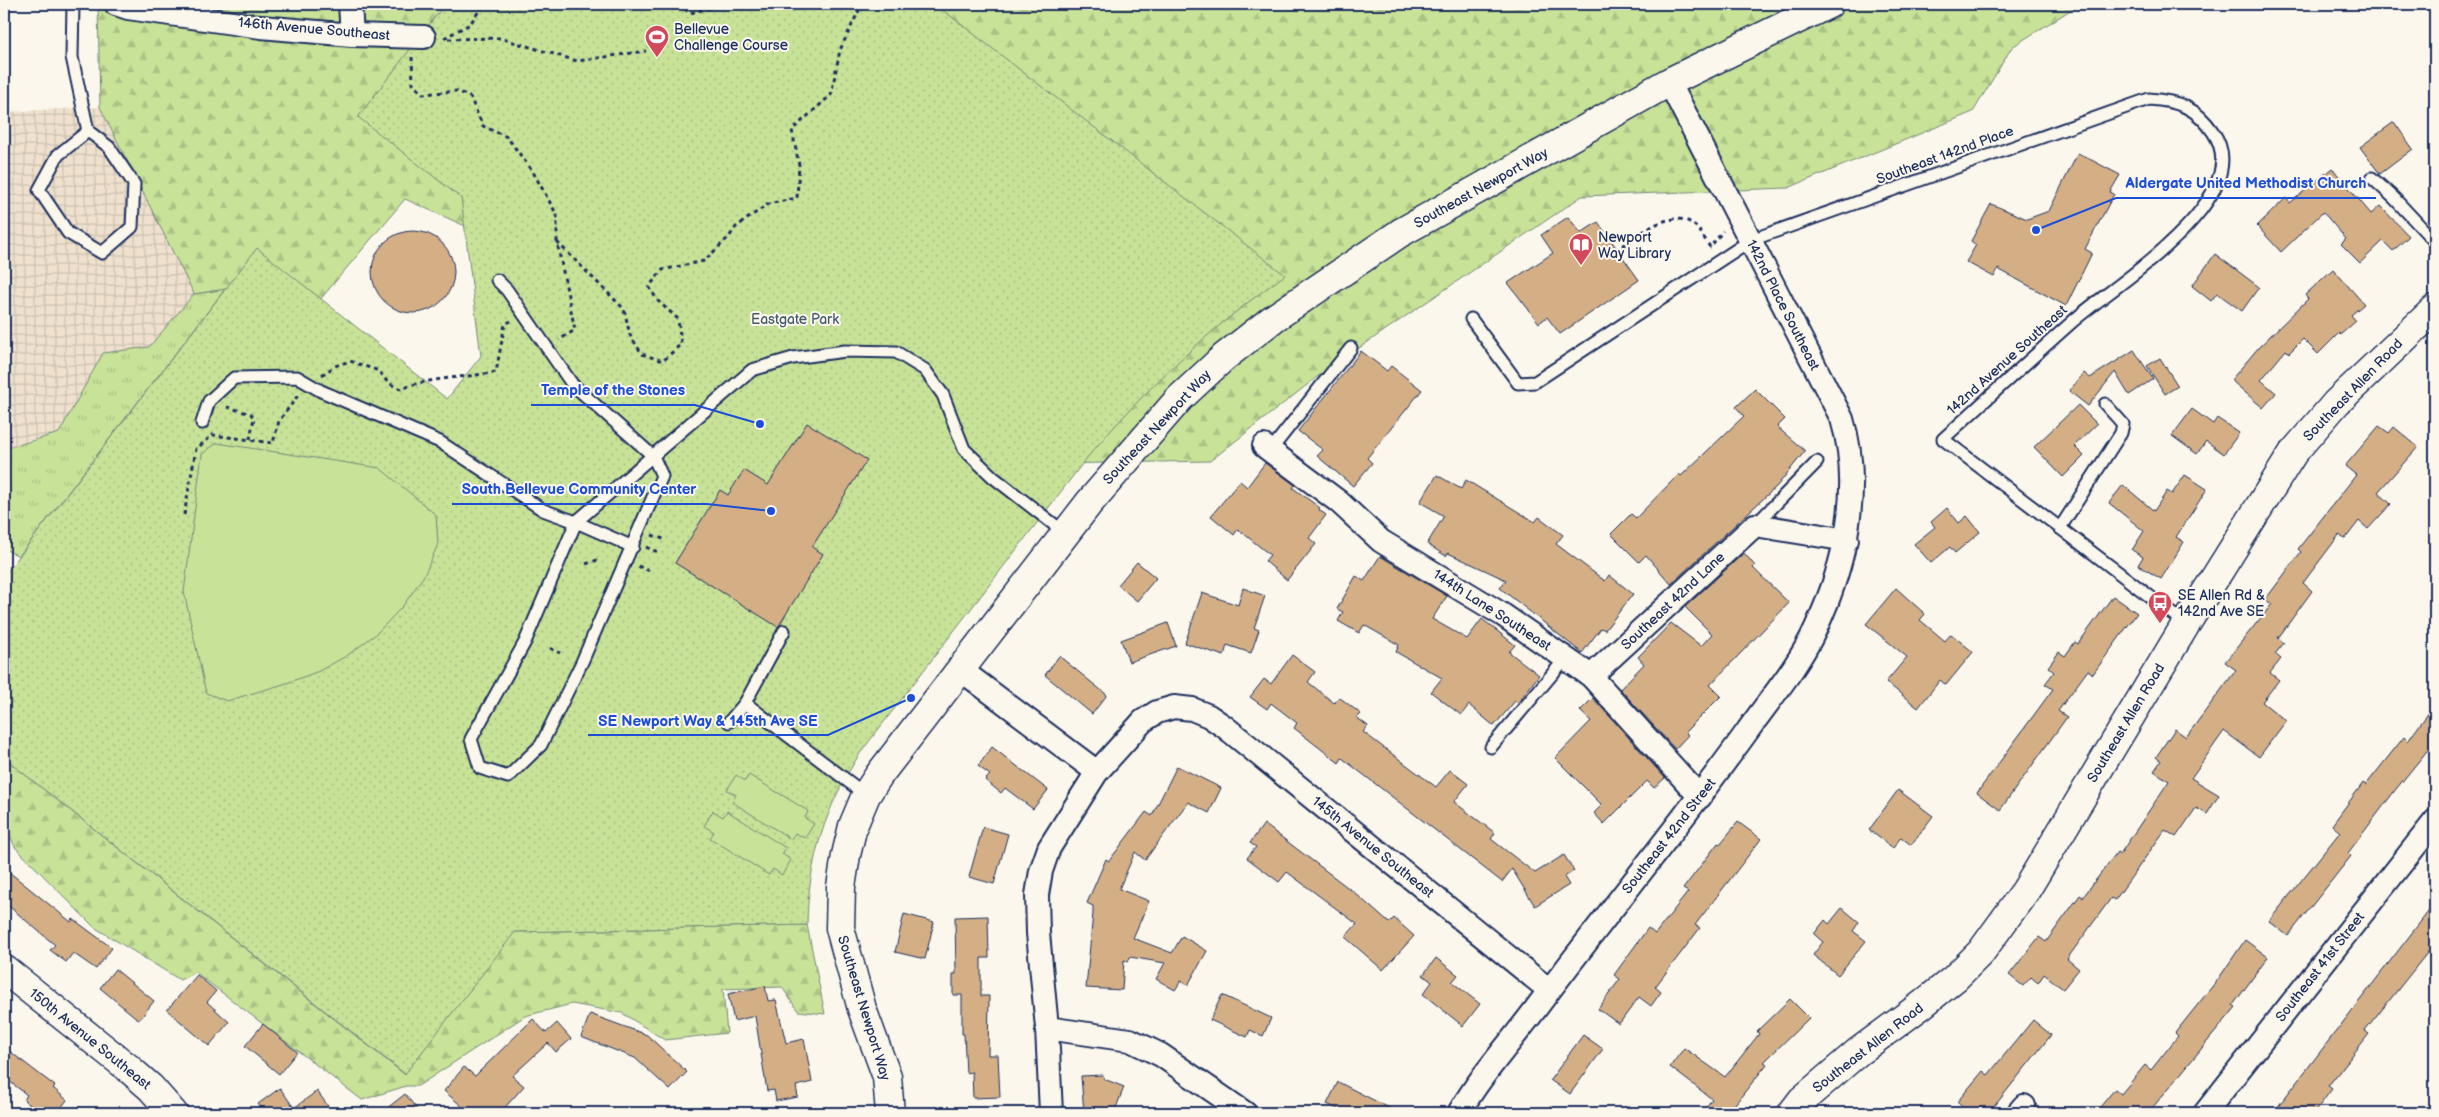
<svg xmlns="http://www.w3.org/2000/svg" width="2439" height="1117" viewBox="0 0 2439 1117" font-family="'Balsamiq Sans',sans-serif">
<defs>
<pattern id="industrial-grid" width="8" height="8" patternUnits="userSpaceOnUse" patternTransform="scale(1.25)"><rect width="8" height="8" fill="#efe1cd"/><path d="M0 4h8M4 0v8" fill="none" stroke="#ccc1b2"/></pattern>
<pattern id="grass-tufts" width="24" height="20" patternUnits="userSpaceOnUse" patternTransform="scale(1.25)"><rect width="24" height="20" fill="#c8e298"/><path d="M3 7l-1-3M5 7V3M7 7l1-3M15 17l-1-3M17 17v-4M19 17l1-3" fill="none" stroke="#abc285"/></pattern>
<pattern id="forest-firs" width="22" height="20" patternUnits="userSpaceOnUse" patternTransform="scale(1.25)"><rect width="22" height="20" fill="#c8e298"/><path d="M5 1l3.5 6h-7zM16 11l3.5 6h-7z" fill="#abc285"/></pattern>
<pattern id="park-dots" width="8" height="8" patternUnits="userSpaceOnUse" patternTransform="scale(1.25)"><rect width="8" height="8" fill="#c8e298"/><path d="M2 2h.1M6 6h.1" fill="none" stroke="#abc285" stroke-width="1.8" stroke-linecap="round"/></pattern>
</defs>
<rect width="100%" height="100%" fill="#fbf7ec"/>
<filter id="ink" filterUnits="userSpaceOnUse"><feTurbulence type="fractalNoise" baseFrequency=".02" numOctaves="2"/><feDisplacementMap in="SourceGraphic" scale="10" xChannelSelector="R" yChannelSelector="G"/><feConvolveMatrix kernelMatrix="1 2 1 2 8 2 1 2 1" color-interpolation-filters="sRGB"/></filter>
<g filter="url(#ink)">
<!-- industrial -->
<polygon fill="url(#industrial-grid)" points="100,107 149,198 194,294 149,347 103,353 59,434 4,449 4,112"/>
<!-- grass -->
<polygon fill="url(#grass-tufts)" stroke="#72887b" points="225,289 19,556 4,549 4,449 59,433 103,353 149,347 194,294"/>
<!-- forest -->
<g fill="url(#forest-firs)" stroke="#72887b">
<polygon points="98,4 2080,4 2012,47 1973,112 1788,188 1582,196 1321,374 1210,461 998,465 405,199 291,334 226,289 194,294 100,107"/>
<polygon points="4,758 404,1074 514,932 807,925 825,1014 798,1011 782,987 723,989 727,1033 665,1040 622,1013 572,1004 525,1016 418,1086 406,1086 362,1100 195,972 180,980 94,927 15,847 4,822"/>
</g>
<!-- park -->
<path fill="url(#park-dots)" stroke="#72887b" d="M445,4H935L1285,275C1210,328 1145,389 1086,459L861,752C826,805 808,861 807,925L515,932L405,1074L4,758V576L257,248L447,399L481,356L461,198L358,117Z"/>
<!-- garden -->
<g fill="#c8e298" stroke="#72887b">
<polygon points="217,443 380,468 436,515 438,544 425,574 403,606 376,634 348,655 319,671 287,683 227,701 206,693 184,592 202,454"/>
<polygon points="736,775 745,781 749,775 808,811 805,818 814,824 805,838 795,833 791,839 732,802 736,795 727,790"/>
<polygon points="713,811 723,817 727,811 786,848 782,854 791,860 782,875 773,869 769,875 710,838 714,832 704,826"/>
</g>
<!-- building -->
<g fill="#d4af86" stroke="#1b2f5e">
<polygon points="2394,122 2413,149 2380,174 2360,147"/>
<polygon points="2078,153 2120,175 2110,192 2114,194 2085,249 2092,253 2066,306 1998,269 1994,277 1966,262 1976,245 1971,241 1991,204 2027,219 2049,211"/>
<polygon points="2332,168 2371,214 2380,206 2409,236 2393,251 2383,241 2360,263 2341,244 2346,239 2323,212 2281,252 2257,226 2286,198 2290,203"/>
<polygon points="1568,217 1581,233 1598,222 1639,280 1560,334 1547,317 1539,323 1508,283 1553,253 1541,235"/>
<circle cx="413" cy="272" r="41"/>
<polygon points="2215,254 2259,287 2242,311 2217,293 2211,301 2192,286"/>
<polygon points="2333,269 2364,304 2351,315 2356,321 2340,335 2339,333 2318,354 2303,339 2289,353 2286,350 2261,380 2276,393 2263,408 2231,380 2259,347 2308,299 2305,295"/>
<polygon points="2134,350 2153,379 2129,395 2115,372 2088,406 2069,391 2084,373 2090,378"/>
<polygon points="1361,351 1387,371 1391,366 1422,390 1367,458 1372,463 1353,486 1317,456 1323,450 1298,431"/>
<polygon points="2160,358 2178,386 2165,394 2147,366"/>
<polygon points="1755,389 1785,419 1777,427 1805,451 1777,486 1671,584 1646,555 1639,562 1611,534 1631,514 1636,518 1679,474 1681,476 1744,416 1736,407"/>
<polygon points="2078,405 2097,424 2074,446 2084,456 2063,477 2034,447"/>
<polygon points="2192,409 2213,424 2217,418 2239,433 2224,454 2206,441 2197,454 2172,436"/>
<polygon points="807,423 867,460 812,547 823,554 778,627 675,563 720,490 728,495 744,470 768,485"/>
<polygon points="2379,426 2389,433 2394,427 2418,447 2378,492 2391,504 2368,529 2359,521 2345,539 2339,535 2303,583 2312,591 2278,638 2284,643 2275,654 2281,659 2270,673 2279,680 2262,702 2286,721 2259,757 2224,731 2191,778 2219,795 2207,814 2196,808 2176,837 2165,830 2115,900 2111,898 2067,959 2079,969 2063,989 2044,974 2038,983 2031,977 2023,986 2009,975 2039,937 2046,942 2080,895 2083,897 2117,852 2120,854 2169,781 2154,771 2161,761 2156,757 2175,729 2186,737 2236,670 2225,662 2272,604 2265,600 2301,552 2298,549 2356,475 2345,466"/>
<polygon points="1265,463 1295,485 1293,488 1320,508 1319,510 1326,515 1309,538 1316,544 1287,580 1265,561 1270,555 1238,529 1234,535 1211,516 1240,481 1247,487"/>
<polygon points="1437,475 1461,489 1466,480 1535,522 1539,517 1563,535 1556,544 1605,581 1609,575 1633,594 1605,630 1601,628 1582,653 1500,588 1506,580 1448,553 1446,556 1427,544 1444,516 1420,502"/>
<polygon points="2185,475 2207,489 2176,537 2184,542 2161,579 2138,565 2143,557 2132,550 2144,531 2109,503 2123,485 2154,511 2167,491 2172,494"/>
<polygon points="1947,508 1959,523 1967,516 1980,532 1955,553 1950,547 1931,563 1914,544 1935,527 1931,522"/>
<polygon points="1744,553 1755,566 1753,568 1789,603 1710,685 1721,696 1685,732 1688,735 1675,749 1620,689 1644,664 1638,657 1671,623 1701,646 1712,634 1685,607"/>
<polygon points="1380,556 1447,596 1432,619 1467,639 1482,619 1515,645 1509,652 1539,675 1518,703 1515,701 1494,726 1469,705 1461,715 1431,692 1442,678 1396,652 1399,645 1364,625 1359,633 1338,621 1343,612 1337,609 1356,576 1364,581"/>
<polygon points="1137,562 1156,578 1137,601 1118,585"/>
<polygon points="1243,588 1265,596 1254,628 1259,630 1251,653 1227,645 1224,656 1185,643 1202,593 1238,605"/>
<polygon points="1896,588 1925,614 1920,620 1945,641 1951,634 1973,652 1946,685 1940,680 1918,708 1886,682 1907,657 1866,624"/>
<polygon points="2113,596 2137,613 2093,674 2088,670 2058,711 2067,717 2000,810 1977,793 2053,689 2045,684 2054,672 2048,667 2059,652 2065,656 2075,642 2078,644"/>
<polygon points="1168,623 1176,646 1129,662 1121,640"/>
<polygon points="1292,655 1315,672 1308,682 1334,703 1339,697 1361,714 1357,718 1368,726 1363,732 1436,787 1450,770 1468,784 1454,802 1495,833 1491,839 1535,873 1564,855 1574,871 1564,877 1569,885 1535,906 1512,869 1502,882 1342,758 1339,763 1294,728 1297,723 1271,703 1267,709 1250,697 1264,679 1271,684"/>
<polygon points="1059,656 1107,695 1092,714 1045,675"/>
<polygon points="1593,698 1665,778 1654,788 1647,781 1604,824 1594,813 1602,805 1555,758 1591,721 1580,711"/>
<polygon points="2435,704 2435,741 2396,789 2348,853 2351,856 2288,936 2269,921 2340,832 2332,825 2363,783 2366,785 2404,737 2408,741"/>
<polygon points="992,747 1048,790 1033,809 1005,788 1001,793 985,780 990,775 978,766"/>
<polygon points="1177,766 1221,788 1209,813 1188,802 1145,860 1135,852 1119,889 1149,901 1133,938 1172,953 1182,936 1207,951 1188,985 1181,981 1175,990 1156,979 1165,963 1130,957 1128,962 1124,960 1122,990 1086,988 1093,913 1093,906 1087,903 1106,859 1109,861 1146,812 1152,816"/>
<polygon points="1898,790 1933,816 1911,845 1901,837 1893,848 1869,830"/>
<polygon points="1738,822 1761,839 1695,925 1700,928 1655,987 1661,992 1651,1006 1639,997 1619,1024 1598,1009 1620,979 1614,975 1648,928 1655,934 1688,892 1683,889 1718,843 1720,844"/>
<polygon points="1264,824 1355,893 1389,923 1394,918 1414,936 1383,970 1345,937 1357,924 1287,872 1279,882 1247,858 1256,847 1250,843"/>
<polygon points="983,827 1008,834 994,884 969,877"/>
<polygon points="4,868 71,922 73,919 112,948 96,969 73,953 66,962 50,950 55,945 4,902"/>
<polygon points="2435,903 2435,943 2365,1031 2369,1034 2328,1086 2332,1089 2314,1113 2273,1113"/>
<polygon points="1842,908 1859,922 1853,931 1866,941 1838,975 1813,955 1823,942 1814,934 1825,920 1829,924"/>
<polygon points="904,914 934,922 925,959 895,952"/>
<polygon points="988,916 989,958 981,958 981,996 989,996 988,1055 998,1055 1000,1097 973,1098 972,1072 966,1073 964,1034 962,1034 962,995 953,995 953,974 956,974 955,917"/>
<polygon points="2245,940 2268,957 2233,1005 2236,1007 2148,1113 2095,1113 2115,1089 2121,1094 2145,1065 2151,1070 2178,1036 2175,1033 2219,978"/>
<polygon points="1436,958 1458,975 1452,982 1480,1004 1463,1026 1423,994 1432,982 1423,975"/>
<polygon points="115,969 154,1001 139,1020 100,988"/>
<polygon points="197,975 216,991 207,1002 229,1022 209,1046 167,1010"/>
<polygon points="765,986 768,1001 776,1000 786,1043 804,1039 812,1082 796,1086 798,1097 776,1101 774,1090 767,1091 755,1016 734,1021 728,994"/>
<polygon points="1222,995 1271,1018 1263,1036 1250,1030 1247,1037 1210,1020"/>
<polygon points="1790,999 1809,1018 1764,1062 1767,1064 1728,1113 1702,1113 1712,1099 1670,1067 1684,1048 1725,1077 1759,1034 1757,1031"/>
<polygon points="590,1014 647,1035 687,1072 670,1090 635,1058 581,1037"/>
<polygon points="533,1019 546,1033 557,1023 571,1039 556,1052 548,1043 512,1076 524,1086 500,1113 470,1113 444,1091 464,1067 475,1076"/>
<polygon points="2033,1020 2051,1035 1989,1113 1969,1113 1957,1102 1983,1071 1988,1075"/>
<polygon points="263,1024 297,1052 279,1074 245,1046"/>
<polygon points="1583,1035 1603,1049 1570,1094 1550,1080"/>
<polygon points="4,1047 55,1086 53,1088 67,1100 57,1113 40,1113 24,1100 27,1095 4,1077"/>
<polygon points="1103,1075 1104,1079 1124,1087 1114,1113 1084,1113 1081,1076"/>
<polygon points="1338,1082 1399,1113 1346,1113 1327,1104"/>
<polygon points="280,1088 294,1108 317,1091 333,1113 265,1113 258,1104"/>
<polygon points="405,1094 420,1113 381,1113"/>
</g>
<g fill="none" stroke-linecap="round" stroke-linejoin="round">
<defs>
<g id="service">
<polyline points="73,4 72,57 88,131 109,147 134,184 132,227 102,253 68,233 39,190 58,155 88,131"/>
<polyline points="2372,178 2394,198 2435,242"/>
<polyline points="497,280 507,290 572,384 653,456 662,476 582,662 541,745 508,777 480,768 471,739 525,642 576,522 633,547"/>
<path d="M1471,319L1518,383L1535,382L1751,240L2149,99C2178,101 2196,107 2213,132C2259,199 2113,285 2072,322C2028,361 1986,400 1943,439L2186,624"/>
<polyline points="202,423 209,401 234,378 297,377 321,391 440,442 543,510 576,522 752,370 793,358 845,351 896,352 925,370 943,395 964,449 993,477 1065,533"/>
<polyline points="1270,451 1351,348"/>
<polyline points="1755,525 1817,462"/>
<polyline points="2060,528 2121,433 2123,424 2105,404"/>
<polyline points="745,703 866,795"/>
<polyline points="729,722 745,703 784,631"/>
<polyline points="1491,747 1565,659"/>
</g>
<g id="minor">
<polyline points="116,4 128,8 261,27 352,35 424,37"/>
<polyline points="350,4 352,35"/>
<polyline points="1264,446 1339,502 1381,541 1503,615 1591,676 1700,797"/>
<polyline points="961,670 1097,772"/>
<polyline points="1591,676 1755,525 1847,540"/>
<polyline points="1047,1028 1130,1040 1161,1055 1245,1113"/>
<polyline points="1051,1113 1047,1028 1038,933 1037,895 1041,871 1049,848 1097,772 1143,721 1157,712 1174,707 1192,709 1209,716 1225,727 1549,990"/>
<path d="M1459,1113C1480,1076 1511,1042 1537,1007C1606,915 1679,826 1746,733C1769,700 1798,667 1815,630C1845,566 1863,488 1842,419L1669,82"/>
<polyline points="2018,1113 2024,1106"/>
<polyline points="2205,1113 2435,821"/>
</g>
<g id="tertiary">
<polyline points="4,969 127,1067 151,1088 173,1113"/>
<polyline points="1792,1113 1802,1100 1858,1052 1923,1004 1955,978 1981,952 2026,890 2186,624 2293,453 2336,403 2435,309"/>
</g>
<polyline id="secondary" points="890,1113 887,1077 862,1009 840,928 841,887 846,855 853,826 866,795 879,775 1089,503 1180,398 1223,358 1274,318 1400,233 1669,82 1829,4"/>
</defs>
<!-- service casing -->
<use href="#service" stroke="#1b2f5e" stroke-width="15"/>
<!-- minor casing -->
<use href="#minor" stroke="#1b2f5e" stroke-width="26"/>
<!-- tertiary casing -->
<use href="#tertiary" stroke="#1b2f5e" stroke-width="31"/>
<!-- secondary casing -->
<use href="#secondary" stroke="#1b2f5e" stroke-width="31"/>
<!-- path -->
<g stroke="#1b2f5e" stroke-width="3" stroke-dasharray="4 4" stroke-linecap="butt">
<polyline points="678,4 690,13 726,4"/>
<polyline points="444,38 470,24 484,4"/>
<polyline points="448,39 500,38 577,61 646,51"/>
<polyline points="412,57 413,84 423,94 457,91 470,97 483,126 507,137 533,172 557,215 557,242 575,330 559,340"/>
<polyline points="557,242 624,309 630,335 642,354 663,361 681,344 678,319 658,301 649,287 662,270 704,261 729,237 736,227 768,204 797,198 799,165 792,130 831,95 840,50 862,4"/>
<path d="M1622,246C1641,234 1669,208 1693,224C1700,229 1705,240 1710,247L1723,231"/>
<path d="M322,375L335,366L350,361L379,371L388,383L401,389C431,377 464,378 496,372L505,324L511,321"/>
<polyline points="227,407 251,414 254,418 250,439"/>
<polyline points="184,515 196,449 213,435 273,443 279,421 299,394"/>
<polyline points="652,535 666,540"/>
<polyline points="646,547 660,553"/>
<polyline points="586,564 600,559"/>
<polyline points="638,566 652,572"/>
<polyline points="550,648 560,653"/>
</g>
<!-- service -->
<use href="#service" stroke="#fbf7ec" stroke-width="11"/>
<!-- minor -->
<use href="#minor" stroke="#fbf7ec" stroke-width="22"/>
<!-- tertiary -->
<use href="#tertiary" stroke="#fbf7ec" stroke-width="28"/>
<!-- secondary -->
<use href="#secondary" stroke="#fbf7ec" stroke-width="28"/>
</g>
</g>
<!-- icons -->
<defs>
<symbol id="stadium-pin" viewBox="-11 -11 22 30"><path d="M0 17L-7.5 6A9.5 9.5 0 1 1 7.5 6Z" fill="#d1495b" stroke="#fbf7ec"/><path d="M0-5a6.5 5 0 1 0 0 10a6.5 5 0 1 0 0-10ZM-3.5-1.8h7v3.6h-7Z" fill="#fff"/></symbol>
<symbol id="library-pin" viewBox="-11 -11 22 30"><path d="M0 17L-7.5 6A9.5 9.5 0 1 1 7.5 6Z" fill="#d1495b" stroke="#fbf7ec"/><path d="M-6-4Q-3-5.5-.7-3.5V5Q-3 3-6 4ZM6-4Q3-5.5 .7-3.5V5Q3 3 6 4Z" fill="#fff"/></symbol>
<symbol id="bus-pin" viewBox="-11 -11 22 30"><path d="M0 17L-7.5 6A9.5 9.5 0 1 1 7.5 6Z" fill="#d1495b" stroke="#fbf7ec"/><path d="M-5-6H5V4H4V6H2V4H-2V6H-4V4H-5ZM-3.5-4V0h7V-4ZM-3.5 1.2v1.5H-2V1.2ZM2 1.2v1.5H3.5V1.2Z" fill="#fff"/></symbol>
</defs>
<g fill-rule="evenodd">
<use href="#stadium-pin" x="643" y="23" width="28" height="38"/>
<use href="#library-pin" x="1567" y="231" width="28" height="38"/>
<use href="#bus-pin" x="2146" y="589" width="28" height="38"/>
</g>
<g text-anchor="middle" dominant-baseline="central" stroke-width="4" stroke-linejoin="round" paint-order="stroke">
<!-- street labels -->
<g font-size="14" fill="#1b2f5e" stroke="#fbf7ec">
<text transform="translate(314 29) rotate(5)">146th Avenue Southeast</text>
<text transform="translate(1945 155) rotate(-20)">Southeast 142nd Place</text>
<text transform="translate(1481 188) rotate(-29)">Southeast Newport Way</text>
<text transform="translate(1783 305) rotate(63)">142nd Place Southeast</text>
<text transform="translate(2007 360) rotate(-42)">142nd Avenue Southeast</text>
<text transform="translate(2353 390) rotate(-46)">Southeast Allen Road</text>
<text transform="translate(1157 427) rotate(-47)">Southeast Newport Way</text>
<text transform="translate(1673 601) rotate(-43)">Southeast 42nd Lane</text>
<text transform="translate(1492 610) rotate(33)">144th Lane Southeast</text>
<text transform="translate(2126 723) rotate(-59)">Southeast Allen Road</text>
<text transform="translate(1669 836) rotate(-52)">Southeast 42nd Street</text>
<text transform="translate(1373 847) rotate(39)">145th Avenue Southeast</text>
<text transform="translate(2320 967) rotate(-52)">Southeast 41st Street</text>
<text transform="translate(864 1008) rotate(73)">Southeast Newport Way</text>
<text transform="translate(90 1039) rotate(39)">150th Avenue Southeast</text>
<text transform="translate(1868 1048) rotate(-38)">Southeast Allen Road</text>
</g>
<!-- poi labels -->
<g font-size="14" fill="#1b2f5e" stroke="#fbf7ec" text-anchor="start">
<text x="674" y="29">Bellevue<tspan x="674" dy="16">Challenge Course</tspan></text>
<text x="1598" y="237">Newport<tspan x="1598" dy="16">Way Library</tspan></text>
<text x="2178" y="595">SE Allen Rd &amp;<tspan x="2178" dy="16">142nd Ave SE</tspan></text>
</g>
<!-- park labels -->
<g font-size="14" fill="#465c6c" stroke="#fbf7ec">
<text x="795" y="319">Eastgate Park</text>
</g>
</g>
<!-- callouts -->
<path fill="none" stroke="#1d4ed8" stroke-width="2" d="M2036 230L2116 198H2376M760 424L695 405H531M771 511L707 504H452M911 698L828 735H588"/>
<g fill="#1d4ed8" stroke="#fbf7ec" stroke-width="2">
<circle cx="2036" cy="230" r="5"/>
<circle cx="760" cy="424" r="5"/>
<circle cx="771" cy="511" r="5"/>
<circle cx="911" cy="698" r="5"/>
</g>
<g font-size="15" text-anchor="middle" font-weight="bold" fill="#1d4ed8" stroke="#fbf7ec" stroke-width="4" stroke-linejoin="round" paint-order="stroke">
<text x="2246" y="188">Aldergate United Methodist Church</text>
<text x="613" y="395">Temple of the Stones</text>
<text x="579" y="494">South Bellevue Community Center</text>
<text x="708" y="726">SE Newport Way &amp; 145th Ave SE</text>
</g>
<!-- margin -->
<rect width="2439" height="1117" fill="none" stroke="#fbf7ec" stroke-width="20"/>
<rect x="10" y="10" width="2419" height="1097" fill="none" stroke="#1b2f5e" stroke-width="2" filter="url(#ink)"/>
</svg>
